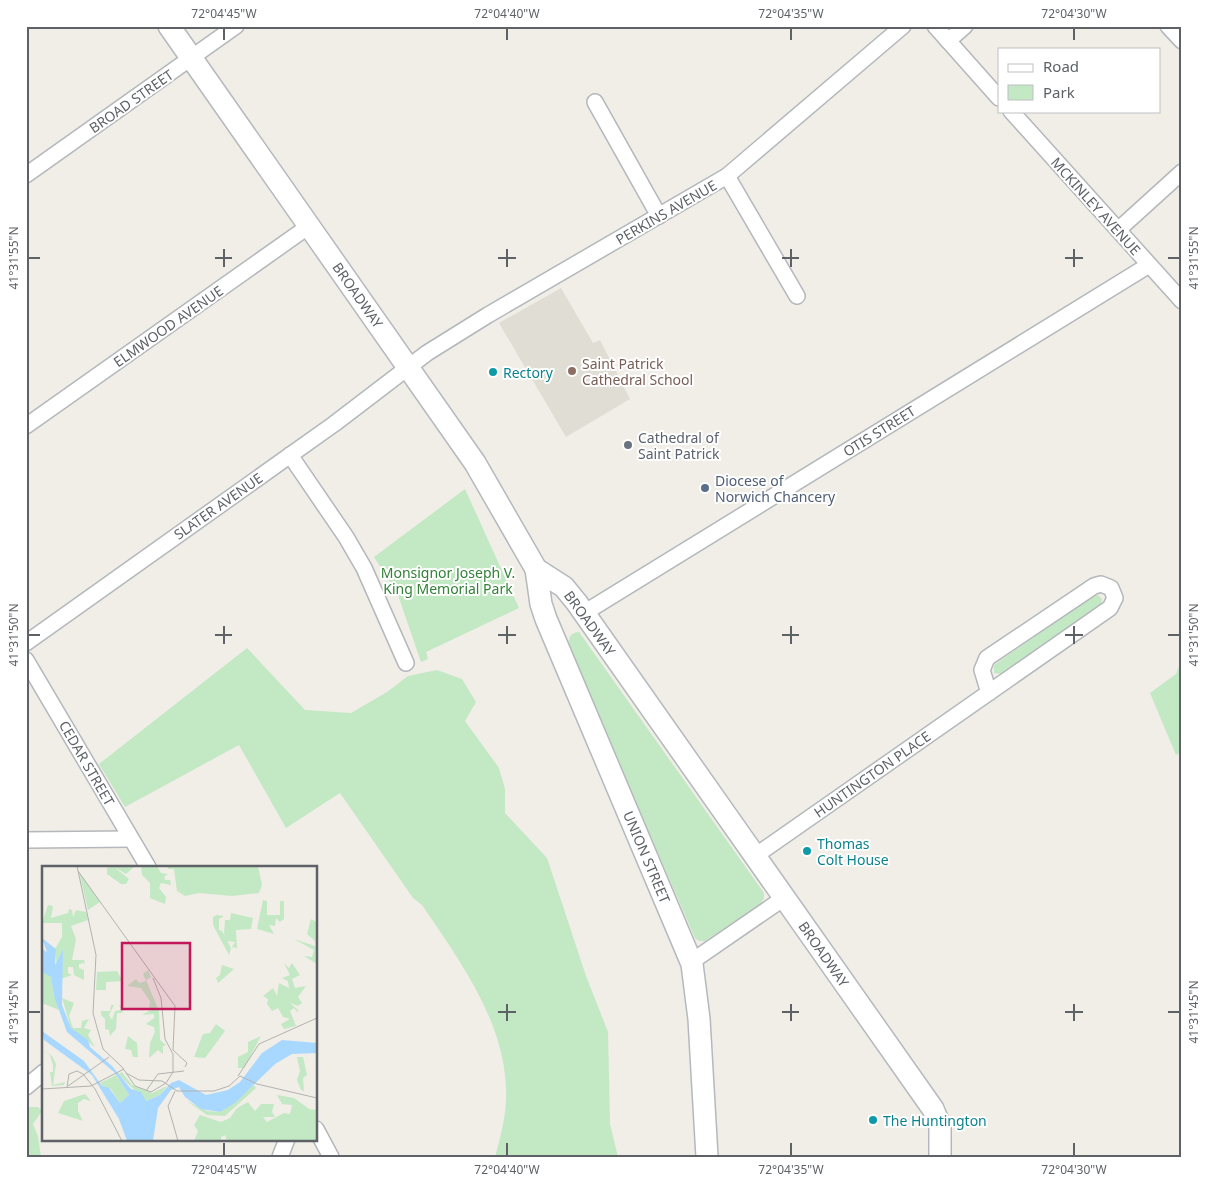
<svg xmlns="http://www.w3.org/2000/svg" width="1208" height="1183" viewBox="0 0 1208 1183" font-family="'Noto Sans',sans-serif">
<rect width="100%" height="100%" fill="#f0eee7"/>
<!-- education -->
<polygon fill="#e0ddd5" points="561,288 593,343 600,340 630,399 566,437 499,323"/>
<!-- green -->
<g fill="#c3e8c4">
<polygon points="465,489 519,608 426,652 428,659 421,662 398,595 374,557"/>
<polygon points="1098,595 1102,599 1101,606 1003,674 994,673 994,665 1091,597"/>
<path d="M579,632L764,893V898L760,904L705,941H699L695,938L569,648C567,640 570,632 579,632Z"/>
<path d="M247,648L305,710L351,713L387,692L408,676L437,670L462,679L476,702L465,721L499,768L505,789V813L547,858L586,976L608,1032L610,1124L618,1157H495C500,1139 505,1120 506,1101C509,1026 461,963 422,905L413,898L340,793L286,828L239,745L125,807L99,764Z"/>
<polygon points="1182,659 1182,752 1176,755 1150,693 1176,674"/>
<polygon points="26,1107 38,1107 42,1111 33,1124 38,1136 41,1157 26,1157"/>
</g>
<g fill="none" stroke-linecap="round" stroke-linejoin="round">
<defs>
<g id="street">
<polyline points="935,26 999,98"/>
<polyline points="1168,26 1182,41"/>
<polyline points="948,41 965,26"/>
<polyline points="595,102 659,216"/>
<polyline points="1011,111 1182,301"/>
<polyline points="26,175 236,26"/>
<polyline points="727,176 797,296"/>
<polyline points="1118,230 1182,172"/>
<polyline points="26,426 309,226"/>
<polyline points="290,455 346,537 364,568 406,663"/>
<polyline points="584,613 1149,265"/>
<polyline points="26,643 334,424 427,353 488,315 727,176 903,26"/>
<polyline points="26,660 148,867"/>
<polyline points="26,840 131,839"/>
<polyline points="755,856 1110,608 1115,598 1111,588 1101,584 1094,586 987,658 982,670 989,693"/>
<polyline points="691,962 784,898"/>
<polyline points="26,1087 44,1072"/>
<polyline points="316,1129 331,1157"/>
<polyline points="280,1157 287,1139"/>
</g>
<g id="secondary">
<polyline points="169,26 475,463 536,569 564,587 577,603 933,1109 940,1126 940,1157"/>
<polyline points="536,569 541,604 546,619 692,964 699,1019 707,1157"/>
</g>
</defs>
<!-- street casing -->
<use href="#street" stroke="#b4b7bb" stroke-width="18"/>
<!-- secondary casing -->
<use href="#secondary" stroke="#b5b9be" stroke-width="24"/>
<!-- street -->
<use href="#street" stroke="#fff" stroke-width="15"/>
<!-- secondary -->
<use href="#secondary" stroke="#fff" stroke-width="21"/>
</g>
<!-- ticks -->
<path fill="none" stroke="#5e6267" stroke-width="2" d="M224,28V40M507,28V40M791,28V40M1074,28V40M224,249V267M507,249V267M791,249V267M1074,249V267M28,258H40M215,258H232M498,258H516M782,258H799M1065,258H1083M1168,258H1180M224,626V644M507,626V644M791,626V644M1074,626V644M28,635H40M215,635H232M498,635H516M782,635H799M1065,635H1083M1168,635H1180M507,1004V1021M791,1004V1021M1074,1004V1021M28,1012H40M498,1012H516M782,1012H799M1065,1012H1083M1168,1012H1180M224,1143V1156M507,1143V1156M791,1143V1156M1074,1143V1156"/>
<!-- markers -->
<circle fill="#8d6e63" stroke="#fff" stroke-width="2" cx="572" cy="371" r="5"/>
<g fill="#0f9aa8" stroke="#fff" stroke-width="2">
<circle cx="493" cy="372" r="5"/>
<circle cx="807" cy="851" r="5"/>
<circle cx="873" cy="1120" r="5"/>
</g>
<circle fill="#6b7280" stroke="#fff" stroke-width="2" cx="628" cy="445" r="5"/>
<circle fill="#5c6f8a" stroke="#fff" stroke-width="2" cx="705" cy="488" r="5"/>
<g text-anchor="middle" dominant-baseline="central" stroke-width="4" stroke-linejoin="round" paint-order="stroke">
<!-- street labels -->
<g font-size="14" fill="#5e6267" stroke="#fff">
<text transform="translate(131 101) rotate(-35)">BROAD STREET</text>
<text transform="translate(1096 206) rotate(48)">MCKINLEY AVENUE</text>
<text transform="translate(666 212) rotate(-30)">PERKINS AVENUE</text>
<text transform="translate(358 295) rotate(55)">BROADWAY</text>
<text transform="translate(168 326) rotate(-35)">ELMWOOD AVENUE</text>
<text transform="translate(879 431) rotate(-32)">OTIS STREET</text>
<text transform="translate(218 506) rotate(-35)">SLATER AVENUE</text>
<text transform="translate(590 623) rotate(54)">BROADWAY</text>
<text transform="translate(87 763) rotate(60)">CEDAR STREET</text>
<text transform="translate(872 774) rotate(-35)">HUNTINGTON PLACE</text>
<text transform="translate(647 857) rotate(67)">UNION STREET</text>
<text transform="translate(824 954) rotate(55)">BROADWAY</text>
</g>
<!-- education labels -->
<g font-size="14" fill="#785e54" stroke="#fff" text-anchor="start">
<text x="582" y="363">Saint Patrick<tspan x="582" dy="16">Cathedral School</tspan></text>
</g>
<!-- culture labels -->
<g font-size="14" fill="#0d838f" stroke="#fff" text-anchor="start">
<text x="503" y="372">Rectory</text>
<text x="817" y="843">Thomas<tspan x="817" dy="16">Colt House</tspan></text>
<text x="883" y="1120">The Huntington</text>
</g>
<!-- worship labels -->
<g font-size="14" fill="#5b616d" stroke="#fff" text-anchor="start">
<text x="638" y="437">Cathedral of<tspan x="638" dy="16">Saint Patrick</tspan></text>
</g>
<!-- service labels -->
<g font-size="14" fill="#4e5e75" stroke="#fff" text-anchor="start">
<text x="715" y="480">Diocese of<tspan x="715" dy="16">Norwich Chancery</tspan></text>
</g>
<!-- park labels -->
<g font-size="14" fill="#338138" stroke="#fff">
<text x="448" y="572">Monsignor Joseph V.<tspan x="448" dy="16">King Memorial Park</tspan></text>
</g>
</g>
<!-- overview -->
<g transform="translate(42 866)">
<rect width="275" height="275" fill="#f0eee7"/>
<path d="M71,0H93L84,8L72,1L87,13L84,18H79L65,8V2ZM99,0H115L119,7L126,8L122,11L123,14H128L129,19L119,17L117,22L124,31L123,38L108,32V17L100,9ZM125,0H216L220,19L217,27L190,30L157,27L143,30L135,25L132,3H126ZM37,6L58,36L46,44ZM221,34L225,35V49H238V35H242V53L238,56L234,52L233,60L227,59L232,68L215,63ZM6,39L11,40L9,52L26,47L27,43L30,44L31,51L34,44L44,46L46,54L29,60L34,73L30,94H42L43,97L37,98V102L42,104V114L32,109L31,101H26V107L30,109L19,113L21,86L15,100L13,83L20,71V57H0ZM189,47L211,52L209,63L194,64L195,82L190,81L193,76L185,75L182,68L183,54H188ZM175,49L182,50L177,53V64L180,65L189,82L187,89L171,59V51ZM269,53L275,56V98L262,90L270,91L272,84L252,73L273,80V75L265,68ZM242,97L247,102L250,97L258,109L250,113L253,122L264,120L256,131L260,137L256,140L248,137L256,144V147L252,142L248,145L254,160L242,163L239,158L248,153L241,151L236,142L230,145L225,138L226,133L221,130L231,122L235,130L237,117L247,122L246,115L240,112L248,109ZM180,99L192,103L176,117L174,112L178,109ZM106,104L109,111L104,114L117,145L118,174L124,179L121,180V188L116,184L107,192L108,177L113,166L112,161L104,158L112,152V148L100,149L107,145L108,135L99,122L85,120L94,113L97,117L104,115L101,108ZM3,105L9,111L17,144L0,137V106ZM75,105L81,115L64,116V124H54L55,106ZM20,132L32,137L27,150L31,162H39L40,155L47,153L42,162L49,164L46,169L53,181L29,162ZM69,139H72L67,149L70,154L73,145L79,144L77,139L82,142L80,147H75L74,163L68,170L67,164L63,163V153L59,149V145H68ZM174,158L183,165L163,192L152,191L161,168L168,167ZM86,170L95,177L96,191H91L89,184L83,183ZM219,170L202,202H196V191L206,186V176ZM0,182L10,190L14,198L11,219L23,216L22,219L10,220L8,206H11V199L8,189ZM255,191H261L265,209L261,212L262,225L259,224L255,214L258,205ZM80,206L90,219L110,227L125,220L118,229L104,235L76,208ZM74,209L87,229L78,237L68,222L62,223L58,217ZM212,219L214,222L183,250L165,249L145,235L165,245L178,246ZM43,228L49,235L42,233L36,237V245L41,255L16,247L22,235ZM235,229L252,232L267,243L275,244V275H185L183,269L179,271V275H152L156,265L152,259L158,249L179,256L188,252L195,242L206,236L213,245L219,238H232L230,246L233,251H221L225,256L242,247L248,248L250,239L240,238Z" fill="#c3e8c4"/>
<path d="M0,72L14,83L13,99L21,84L20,139L29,162L46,174L48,181L70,200L89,223L99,226L104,235L118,229L129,217L137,214L164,229L186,224L198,216L220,187L240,174L275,177V187L250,188L233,198L193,237L178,246L159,243L143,231L137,221L129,224L116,242L111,275H85L77,253L50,209L2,174L0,165L42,195L60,220L67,222L78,237L87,229L73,207L25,166L13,133L9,111L0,106V83L5,86Z" fill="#a8d8ff"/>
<path fill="none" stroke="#b2b2b0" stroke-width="1" d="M35,0L54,89L51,147L61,183L80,201L93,220L109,226L124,217M36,5L133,140L131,184L145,197L143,201M111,112L119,132L123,173L131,188V206L124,217M84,207L97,214L120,215L135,225H172L187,220L198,210L215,218L275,232M196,210L217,178L275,152M26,220L67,191M25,221L27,208L35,205L41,208L53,223L80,275M0,223L49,220L82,203M104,225L116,208L142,205M133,225L126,240L136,275"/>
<path fill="#c2185b" fill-opacity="0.15" stroke="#c2185b" stroke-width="2.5" d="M80,77H148V143H80Z"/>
<rect width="275" height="275" fill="none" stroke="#5e6267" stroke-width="2.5"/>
</g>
<!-- border -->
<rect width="1208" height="1183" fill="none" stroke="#ffffff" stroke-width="55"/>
<!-- legend -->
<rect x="998" y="48" width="162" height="65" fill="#ffffff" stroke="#bfc0c2"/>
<rect x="1008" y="64" width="25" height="8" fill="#ffffff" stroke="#bfc0c2"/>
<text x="1043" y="72" font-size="15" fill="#5e6267">Road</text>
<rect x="1008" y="85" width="25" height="15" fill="#c3e8c4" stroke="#bfc0c2"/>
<text x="1043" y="98" font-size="15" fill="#5e6267">Park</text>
<rect x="28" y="28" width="1152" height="1128" fill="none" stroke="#5e6267" stroke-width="2"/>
<g font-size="12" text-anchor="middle" fill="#5e6267">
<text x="224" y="18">72°04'45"W</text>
<text x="507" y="18">72°04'40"W</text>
<text x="791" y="18">72°04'35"W</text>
<text x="1074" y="18">72°04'30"W</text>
<text transform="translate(14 258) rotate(-90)" y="4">41°31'55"N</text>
<text transform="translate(1194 258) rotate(-90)" y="4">41°31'55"N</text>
<text transform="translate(14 635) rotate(-90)" y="4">41°31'50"N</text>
<text transform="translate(1194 635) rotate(-90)" y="4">41°31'50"N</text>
<text transform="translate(14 1012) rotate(-90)" y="4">41°31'45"N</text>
<text transform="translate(1194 1012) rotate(-90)" y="4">41°31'45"N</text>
<text x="224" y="1174">72°04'45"W</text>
<text x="507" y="1174">72°04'40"W</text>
<text x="791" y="1174">72°04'35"W</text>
<text x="1074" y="1174">72°04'30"W</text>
</g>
</svg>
